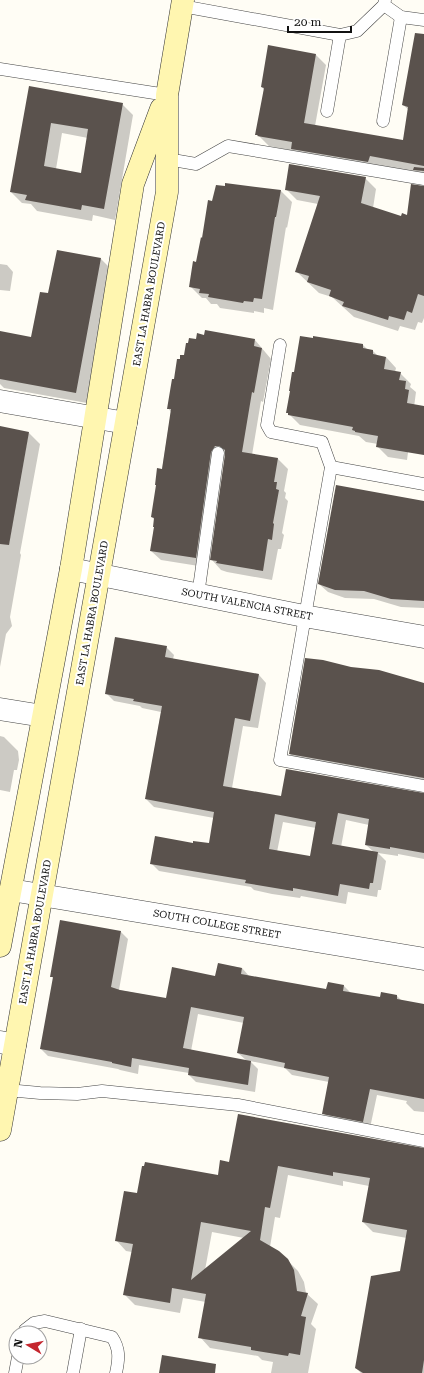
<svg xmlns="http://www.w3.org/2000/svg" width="424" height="1373" viewBox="0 0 424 1373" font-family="'Roboto Serif',serif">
<rect width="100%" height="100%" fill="#fffdf5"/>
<!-- shadow -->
<g fill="#0003" fill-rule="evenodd">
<polygon points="424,51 424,173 303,159 294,151 269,146 257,134 264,90 262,87 316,55 326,65 315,126 403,142 409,110 403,105"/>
<path d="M30,88L122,104L133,115L115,220L93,215L92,221L37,211L31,204L22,203L11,192ZM62,133L88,138L82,174L56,169Z"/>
<polygon points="365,178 376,189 373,208 402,217 408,216 424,193 424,318 422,323 418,322 415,330 400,326 398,331 354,317 332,297 319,293 296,271 318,204 297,200 286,189"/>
<polygon points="281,191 292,202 287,228 286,227 273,310 264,308 264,313 254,311 254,313 220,308 217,304 211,304 206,298 202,298 190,286 213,202"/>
<polygon points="101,259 112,270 87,403 4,388 0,384 0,339 32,338 49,294"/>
<polygon points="0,264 7,265 13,272 10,291 0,290"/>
<polygon points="255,340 271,359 263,402 261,401 252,455 278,459 288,469 284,491 286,493 285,498 288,501 282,533 284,535 281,549 278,549 272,580 227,572 221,570 212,560 227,453 220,462 205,567 161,560 151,551 155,520 152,517 162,470 171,412 168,408"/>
<polygon points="363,345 369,351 373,351 378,356 386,357 396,368 395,372 400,373 411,384 410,387 416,392 407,460 388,457 377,446 378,444 366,442 359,436 300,425 288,413"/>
<polygon points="0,427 29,433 40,444 20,553 21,555 10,617 12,626 6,634 0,667"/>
<polygon points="424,502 424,608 401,607 374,599 345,598 328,592 319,584"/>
<path d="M166,647L174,655L173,659L259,675L266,683L258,728L243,726L232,788L282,797L424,794V859L398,854V856L378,853L386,861L381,890H378L377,897L348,892L346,904L301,896L300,898L272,894L254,890L251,887L159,871L151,863L194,844L210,845L214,818L154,807L146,799L161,712L142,708L140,706L114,701L106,693ZM346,820L369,825L366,845L374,852L341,847ZM283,822L316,828L311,857L277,852Z"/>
<polygon points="424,684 424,784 298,762 290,754"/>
<polygon points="0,736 4,737 18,751 19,760 17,770 14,770 10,792 0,790"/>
<path d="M121,932L128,939L119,990L167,999L216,977L218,964L242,968L249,976L327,990L328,983L344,986L351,993L380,998L397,996L402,1001L424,1005V1112L414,1111L406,1103L407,1101L377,1095L370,1128L331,1121L324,1113L329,1082L292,1075L285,1068L250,1061L258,1069L255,1092L196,1082L189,1075V1073L139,1065L138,1074L120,1070L118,1069L48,1056L41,1049L54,979L51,976ZM198,1014L244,1023L238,1053L247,1061L191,1051Z"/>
<path d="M424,1149V1373H361L356,1368L401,1272L407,1238L373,1232L363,1222L369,1186L343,1181V1186L288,1175L280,1218L275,1217L270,1247L278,1251L298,1271L304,1282L306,1293L318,1304L311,1324L316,1329L308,1373H271L273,1362L262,1360L258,1356L210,1348L200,1337L206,1302L183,1298L180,1313L135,1305L125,1295L132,1252L126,1251L116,1240L138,1194L218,1176L230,1163ZM212,1232L244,1238L205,1270Z"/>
</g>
<!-- building -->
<g fill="#5a524d" fill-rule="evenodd">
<polygon points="415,33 424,34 424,166 370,156 368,162 291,149 292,142 257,136 258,135 255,135 264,88 261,87 268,45 316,54 304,123 403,140 408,107 402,105"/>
<path d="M29,86L123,103L104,209L82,205L81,210L25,200L27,195L10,192ZM51,123L88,129L81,173L44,166Z"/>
<polygon points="289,164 366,177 361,203 401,216 402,213 407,215 411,184 424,186 424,296 418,294 412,313 407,311 404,320 389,316 388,320 342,306 344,302 329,296 331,290 307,282 309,276 295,272 320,196 285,190"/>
<polygon points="414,167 424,168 424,171 413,170"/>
<polygon points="225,183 281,190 276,217 275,217 262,299 254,298 253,302 244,301 243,303 208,297 209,294 199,293 200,289 189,287 193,261 196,262 201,237 202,238 208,200 212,201 216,185 225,186"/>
<polygon points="57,250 101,258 76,393 0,379 0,331 31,337 40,292 48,293"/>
<polygon points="205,330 255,339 254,346 262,348 254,393 252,392 242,452 278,458 274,482 277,482 276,489 279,490 273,523 274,524 272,540 268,539 263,571 216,563 217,561 210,560 225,454 225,450 219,446 215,446 211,452 196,558 150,551 154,527 153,527 154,518 151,517 156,485 155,485 157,468 162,469 171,409 167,409 172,379 174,379 177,359 180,359 180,355 184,355 186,343 188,343 189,338 196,339 197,333 204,335"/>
<polygon points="300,336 313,338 313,336 363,344 363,348 373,350 373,354 386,357 384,369 401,372 399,380 406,381 405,389 409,390 407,403 424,406 424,455 376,447 378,436 355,432 355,431 352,430 353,427 288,415 288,413 286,413 290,391 289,391 292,372 294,372"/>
<polygon points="0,426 29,432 9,545 0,544"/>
<polygon points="336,485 424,501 424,601 391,599 364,591 335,590 318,584"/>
<path d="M115,637L167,646L165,657L259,674L250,721L235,718L223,786L281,796L286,769L424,793V853L390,847V849L365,845L369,819L338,813L332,844L378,852L373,883H370L369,889L340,884L338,896L293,888V891L245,883L246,880L150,864L155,836L193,843V841L209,843L214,812L145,799L162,706L133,701L134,699L105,694ZM275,814L316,822L310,856L269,849Z"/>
<polygon points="305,658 323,660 351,667 379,670 424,683 424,778 289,754"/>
<polygon points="60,920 121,931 111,987 120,990 166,998 172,967 215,976 218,963 242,968 241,974 326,989 328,982 344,985 343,991 380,997 381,992 397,995 397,999 424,1004 424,1099 370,1089 363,1122 322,1114 329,1077 284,1068 285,1063 237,1053 244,1017 191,1007 183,1048 251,1061 248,1085 188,1075 189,1068 132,1058 131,1067 112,1063 112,1062 40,1049 53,977 50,977"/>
<path d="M238,1114L424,1148V1360L422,1373H363L355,1368L371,1276L400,1271L407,1230L362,1222L370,1178L333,1172V1176L278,1166L270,1208L265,1207L260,1240L279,1251L288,1259L294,1270L297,1291L308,1293L301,1316L306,1317L300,1355L289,1353L288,1356L251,1350V1347L198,1338L206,1294L172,1288L170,1303L123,1295L133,1244L115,1241L124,1191L137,1193L142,1166H144L145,1162L218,1175L220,1160L229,1162ZM201,1222L251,1231L191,1280Z"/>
<polygon points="162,1355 216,1364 215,1373 159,1373"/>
</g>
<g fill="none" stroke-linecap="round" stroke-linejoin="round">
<defs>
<g id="lane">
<polyline points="385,0 384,5 401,17 424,20"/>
<polyline points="182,6 340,35"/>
<polyline points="0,69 167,95"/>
<polyline points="327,111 340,35 357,31 384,5"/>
<polyline points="383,121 401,17"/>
<polyline points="167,159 196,164 228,146 424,179"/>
<polyline points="280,345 267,425 271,432 322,442 331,467 280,760 424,786"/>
<polyline points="331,467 424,484"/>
<polyline points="198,595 218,453"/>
<polyline points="7,1090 40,1093 77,1094 102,1091 238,1105 424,1141"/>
<path d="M24,1333L25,1330L34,1323L45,1321L112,1337C120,1349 119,1359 116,1373"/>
<polyline points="15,1373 18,1357"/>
<polyline points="73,1373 81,1329"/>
</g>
<g id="street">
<polyline points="0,401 126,423"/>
<polyline points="71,569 304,616 424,637"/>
<polyline points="0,709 43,716"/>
<polyline points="11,890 424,959"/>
<polyline points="0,1042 15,1045"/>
</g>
<g id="secondary">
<polyline points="0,946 71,569 133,184 161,109"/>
<polyline points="0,1130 167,192 167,95 183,0"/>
</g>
</defs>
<!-- lane casing -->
<use href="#lane" stroke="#444" stroke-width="13"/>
<!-- street casing -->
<use href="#street" stroke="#444" stroke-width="23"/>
<!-- secondary casing -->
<use href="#secondary" stroke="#333" stroke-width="23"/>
<!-- lane -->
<use href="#lane" stroke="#fff" stroke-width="12"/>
<!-- street -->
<use href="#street" stroke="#fff" stroke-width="22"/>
<!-- secondary -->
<use href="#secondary" stroke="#fff6b0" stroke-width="22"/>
</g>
<g text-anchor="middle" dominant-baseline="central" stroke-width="4" stroke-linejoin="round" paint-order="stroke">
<!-- street labels -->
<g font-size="10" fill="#111" stroke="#fff">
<text transform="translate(149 294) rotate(-80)">EAST LA HABRA BOULEVARD</text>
<text transform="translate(247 604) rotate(11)">SOUTH VALENCIA STREET</text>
<text transform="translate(92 613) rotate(-80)">EAST LA HABRA BOULEVARD</text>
<text transform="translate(217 924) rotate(10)">SOUTH COLLEGE STREET</text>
<text transform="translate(35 932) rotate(-80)">EAST LA HABRA BOULEVARD</text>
</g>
</g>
<!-- north arrow -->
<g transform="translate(28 1345) rotate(280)"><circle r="19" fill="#ffffff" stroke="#a0a0a0"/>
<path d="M0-3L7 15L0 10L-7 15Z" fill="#c4262e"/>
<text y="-6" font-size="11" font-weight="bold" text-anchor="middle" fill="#111111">N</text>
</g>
<!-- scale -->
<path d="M288 26v6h63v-6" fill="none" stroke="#111111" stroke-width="2"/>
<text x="294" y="26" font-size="12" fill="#111111" stroke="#ffffff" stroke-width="3" paint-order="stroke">20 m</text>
</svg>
